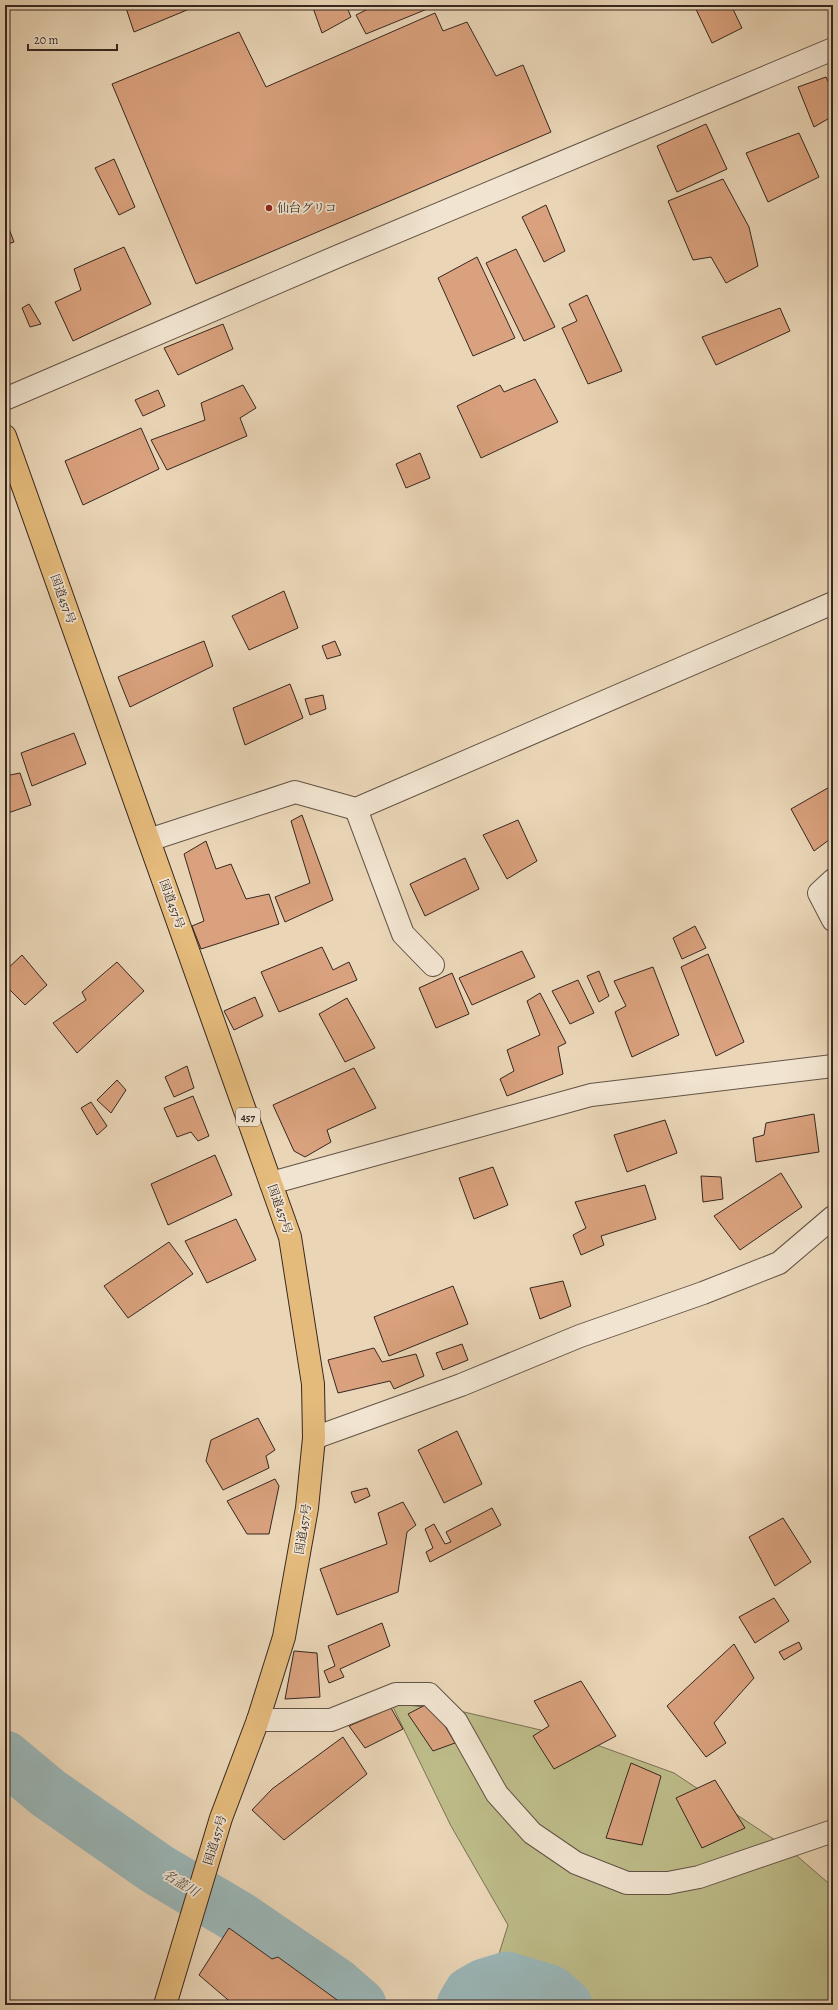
<svg xmlns="http://www.w3.org/2000/svg" width="838" height="2010" viewBox="0 0 838 2010" font-family="Alegreya,'Noto Serif JP',serif">
<rect width="100%" height="100%" fill="#ead6b7"/>
<filter id="stains"><feTurbulence type="fractalNoise" baseFrequency=".005" numOctaves="4"/><feColorMatrix values="0 0 0 0 .2 0 0 0 0 .09 0 0 0 0 .02 0 0 0 .5 -.17"/></filter>
<radialGradient id="worn" r=".72"><stop offset=".6" stop-color="#630" stop-opacity="0"/><stop offset="1" stop-color="#630" stop-opacity=".3"/></radialGradient>
<!-- green -->
<polygon fill="#bdbc89" stroke="#7a7255" points="391,1703 464,1712 583,1740 674,1773 790,1850 833,1887 833,2005 483,2005 508,1925 451,1826"/>
<g fill="none" stroke-linecap="round" stroke-linejoin="round">
<!-- river -->
<g stroke="#9bb7b8" stroke-width="53">
<polyline points="5,1757 48,1793 157,1869 238,1917 336,1984 360,2005"/>
<polyline points="463,2005 470,1993 484,1985 507,1978 550,1991 566,2005"/>
</g>
</g>
<!-- building -->
<g fill="#d9a17d" stroke="#362721">
<polygon points="125,5 199,5 134,32"/>
<polygon points="312,5 346,5 351,17 322,33"/>
<polygon points="376,5 437,5 366,34 356,15"/>
<polygon points="694,5 731,5 742,28 712,43"/>
<polygon points="435,13 443,31 467,22 496,76 523,65 551,132 196,284 112,84 239,32 266,87"/>
<polygon points="826,77 833,92 833,116 814,127 798,87"/>
<polygon points="706,124 727,169 677,192 657,146"/>
<polygon points="799,133 819,177 768,202 746,153"/>
<polygon points="114,159 135,207 119,215 95,168"/>
<polygon points="723,179 749,227 758,266 726,283 711,257 693,260 668,201"/>
<polygon points="546,205 565,251 544,262 522,217"/>
<polygon points="5,218 14,242 5,245"/>
<polygon points="124,247 151,304 73,341 55,302 81,290 74,269"/>
<polygon points="516,249 555,327 524,341 486,263"/>
<polygon points="477,257 515,338 473,356 438,278"/>
<polygon points="587,295 622,371 588,384 562,328 577,321 569,304"/>
<polygon points="29,304 41,324 30,327 22,308"/>
<polygon points="780,308 790,331 716,365 702,337"/>
<polygon points="223,324 233,349 178,375 164,348"/>
<polygon points="535,379 558,422 481,458 457,406 500,385 504,392"/>
<polygon points="243,385 256,408 240,418 247,436 167,470 151,440 205,420 201,403"/>
<polygon points="158,390 165,406 143,416 135,400"/>
<polygon points="141,428 159,469 83,505 65,461"/>
<polygon points="420,453 430,478 406,488 396,464"/>
<polygon points="284,591 298,628 249,650 232,616"/>
<polygon points="204,641 213,666 130,707 118,677"/>
<polygon points="335,641 341,655 327,659 322,646"/>
<polygon points="290,684 303,718 245,745 233,708"/>
<polygon points="323,695 326,709 310,715 305,699"/>
<polygon points="74,733 86,764 32,786 21,753"/>
<polygon points="20,773 31,805 5,814 5,776"/>
<polygon points="833,785 833,837 814,851 791,809"/>
<polygon points="302,815 333,900 285,922 275,897 310,883 291,821"/>
<polygon points="518,820 537,861 507,879 483,835"/>
<polygon points="206,841 216,869 231,864 246,899 269,894 279,924 201,949 192,926 204,921 184,854"/>
<polygon points="465,858 479,889 425,916 410,884"/>
<polygon points="695,926 706,948 682,959 673,938"/>
<polygon points="322,947 333,970 349,962 357,980 279,1012 261,972"/>
<polygon points="522,951 535,977 472,1005 459,978"/>
<polygon points="708,954 744,1042 716,1056 681,967"/>
<polygon points="22,955 47,985 25,1005 5,985 5,971"/>
<polygon points="117,962 144,991 77,1053 53,1023 86,1000 82,992"/>
<polygon points="653,967 679,1035 632,1057 615,1012 626,1006 614,981"/>
<polygon points="599,971 609,996 599,1002 587,976"/>
<polygon points="452,973 469,1014 436,1028 419,988"/>
<polygon points="578,980 594,1013 570,1024 552,991"/>
<polygon points="540,993 566,1043 558,1047 563,1074 507,1096 500,1079 514,1071 507,1050 540,1035 527,1001"/>
<polygon points="255,997 263,1016 234,1030 224,1011"/>
<polygon points="347,998 375,1048 345,1062 319,1014"/>
<polygon points="187,1066 194,1088 174,1097 165,1077"/>
<polygon points="354,1068 376,1108 327,1130 331,1142 305,1157 294,1151 273,1105"/>
<polygon points="117,1080 126,1090 111,1113 97,1100"/>
<polygon points="193,1096 209,1136 198,1141 191,1132 177,1137 164,1108"/>
<polygon points="91,1102 107,1126 97,1135 81,1108"/>
<polygon points="814,1114 819,1152 756,1162 753,1138 764,1135 766,1123"/>
<polygon points="665,1120 677,1153 627,1172 614,1135"/>
<polygon points="215,1155 232,1195 168,1225 151,1184"/>
<polygon points="493,1167 508,1205 474,1219 459,1178"/>
<polygon points="781,1173 802,1207 740,1250 714,1216"/>
<polygon points="701,1176 721,1177 723,1199 703,1202"/>
<polygon points="645,1185 656,1219 601,1236 604,1245 581,1255 573,1235 586,1228 575,1202"/>
<polygon points="236,1219 256,1260 207,1283 185,1241"/>
<polygon points="169,1242 193,1274 128,1318 104,1286"/>
<polygon points="563,1281 571,1306 540,1319 530,1288"/>
<polygon points="453,1286 468,1324 389,1356 374,1317"/>
<polygon points="462,1344 468,1360 443,1370 436,1353"/>
<polygon points="374,1348 382,1362 416,1354 424,1376 394,1389 390,1381 338,1393 328,1360"/>
<polygon points="258,1418 275,1450 266,1456 269,1468 223,1490 206,1461 211,1440"/>
<polygon points="457,1431 482,1484 444,1503 418,1450"/>
<polygon points="275,1479 279,1486 269,1534 247,1534 227,1501"/>
<polygon points="367,1488 370,1496 355,1503 351,1492"/>
<polygon points="403,1502 416,1525 407,1532 398,1592 337,1615 320,1569 387,1544 378,1513"/>
<polygon points="492,1508 501,1525 430,1562 426,1552 433,1548 425,1529 434,1524 445,1544 451,1542 446,1532"/>
<polygon points="783,1518 811,1562 775,1586 749,1537"/>
<polygon points="774,1598 789,1621 755,1643 739,1617"/>
<polygon points="382,1623 390,1646 340,1669 344,1677 329,1683 324,1671 335,1666 328,1646"/>
<polygon points="799,1642 802,1649 784,1660 779,1652"/>
<polygon points="734,1644 754,1678 714,1723 726,1743 706,1757 667,1706"/>
<polygon points="294,1651 317,1653 320,1697 285,1699"/>
<polygon points="581,1681 616,1736 554,1769 533,1736 549,1726 534,1701"/>
<polygon points="431,1702 455,1743 433,1751 408,1714"/>
<polygon points="391,1708 403,1729 365,1748 349,1726"/>
<polygon points="343,1737 367,1774 284,1840 252,1810 272,1789"/>
<polygon points="631,1763 661,1776 642,1845 606,1838"/>
<polygon points="715,1780 745,1828 702,1848 676,1798"/>
<polygon points="229,1928 272,1959 278,1957 344,2005 234,2005 199,1975"/>
</g>
<g fill="none" stroke-linecap="round" stroke-linejoin="round">
<defs>
<g id="minor">
<polyline points="5,399 341,255 833,49"/>
<polyline points="356,809 403,934 433,965"/>
<polyline points="149,840 295,792 356,809 833,603"/>
<polyline points="833,880 819,893 833,920"/>
<polyline points="271,1183 591,1095 833,1066"/>
<polyline points="314,1438 461,1385 580,1336 703,1293 779,1263 833,1217"/>
<polyline points="258,1720 331,1720 396,1694 429,1694 456,1721 497,1794 532,1833 576,1863 627,1883 668,1883 699,1877 833,1831"/>
</g>
<polyline id="highway" points="5,436 290,1237 313,1384 314,1438 307,1508 284,1637 258,1720 221,1818 165,2005"/>
</defs>
<!-- minor casing -->
<use href="#minor" stroke="#635346" stroke-width="24"/>
<!-- highway casing -->
<use href="#highway" stroke="#362721" stroke-width="24"/>
<!-- minor -->
<use href="#minor" stroke="#f1e4d0" stroke-width="22"/>
<!-- highway -->
<use href="#highway" stroke="#e5bb7c" stroke-width="22"/>
</g>
<!-- markers -->
<circle fill="#8f2418" stroke="#f1e4d0" stroke-width="1.5" cx="269" cy="208" r="4"/>
<g text-anchor="middle" dominant-baseline="central" stroke-width="3.5" stroke-linejoin="round" paint-order="stroke">
<!-- shield labels -->
<rect fill="#f1e4d0" stroke="#6e6056" stroke-width="1" x="236" y="1108" width="24" height="18" rx="3"/>
<g font-size="11" font-weight="bold" fill="#362721">
<text x="248" y="1117">457</text>
</g>
<!-- poi labels -->
<g font-size="12" fill="#362721" stroke="#f1e4d0" text-anchor="start">
<text x="277" y="208">仙台グリコ</text>
</g>
<!-- street labels -->
<g font-size="12" fill="#362721" stroke="#f1e4d0">
<text transform="translate(63 599) rotate(70)">国道457号</text>
<text transform="translate(172 904) rotate(70)">国道457号</text>
<text transform="translate(280 1209) rotate(71)">国道457号</text>
<text transform="translate(303 1529) rotate(-81)">国道457号</text>
<text transform="translate(215 1840) rotate(-73)">国道457号</text>
</g>
<!-- water labels -->
<g font-size="13" font-style="italic" fill="#4f4b47" stroke="#f1e4d0">
<text transform="translate(181 1883) rotate(31)">名蓋川</text>
</g>
</g>
<!-- margin -->
<rect width="838" height="2010" fill="none" stroke="#ead6b7" stroke-width="20"/>
<rect x="6" y="6" width="826" height="1998" fill="none" stroke="#362721" stroke-width="2"/>
<rect x="10" y="10" width="818" height="1990" fill="none" stroke="#362721"/>
<!-- scale -->
<path d="M28 44v6h89v-6" fill="none" stroke="#362721" stroke-width="2"/>
<text x="34" y="44" font-size="12" fill="#362721" stroke="#f1e4d0" stroke-width="3" paint-order="stroke">20 m</text>
<rect width="100%" height="100%" filter="url(#stains)"/>
<rect width="100%" height="100%" fill="url(#worn)"/>
</svg>
